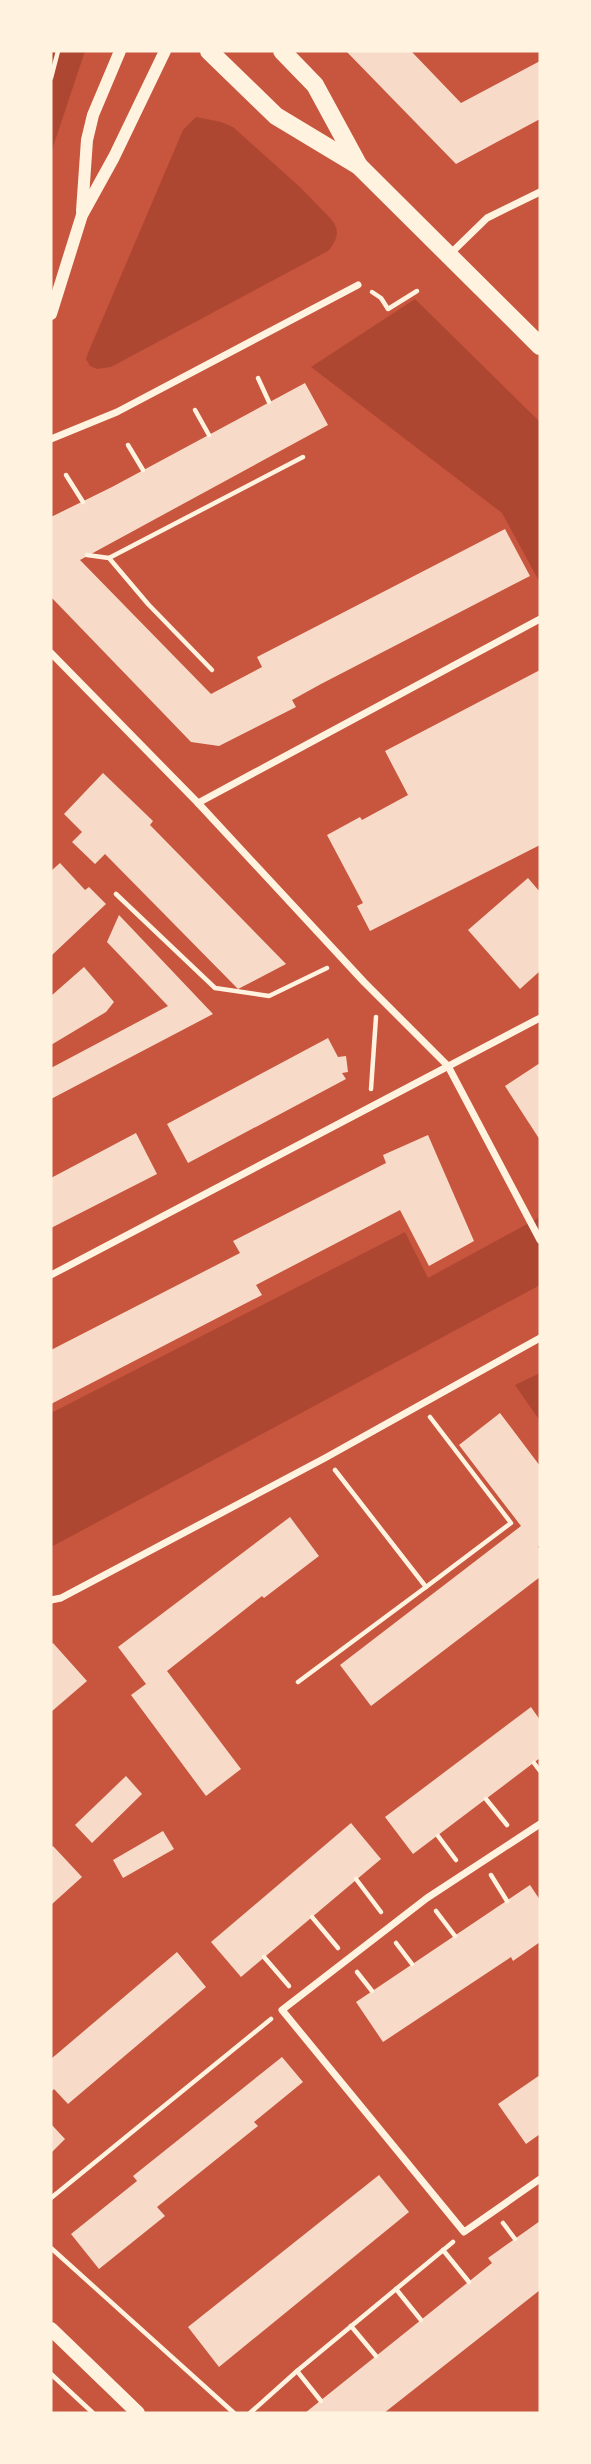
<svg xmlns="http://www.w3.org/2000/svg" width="591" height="2464" viewBox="0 0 591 2464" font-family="Jost,sans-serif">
<rect width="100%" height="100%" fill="#c8553d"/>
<!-- green -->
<g fill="#ae4732">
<polygon points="51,51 85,51 51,153"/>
<path d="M196,117L221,122L233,127L301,188L331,219C341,231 337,240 328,251L111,367L97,369L90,366L86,359L88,353L183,130Z"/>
<polygon points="415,299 540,422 540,583 502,513 311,367"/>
<polygon points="540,1217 540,1285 51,1547 51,1413 405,1232 428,1278"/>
<polygon points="540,1373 540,1421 515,1385"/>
</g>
<!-- building -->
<g fill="#f7dbc8">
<polygon points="346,51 411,51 461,103 540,61 540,119 456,164"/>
<polygon points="305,383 328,425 80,560 211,694 262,667 257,657 505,529 530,576 321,684 292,700 296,707 219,746 191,742 51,597 51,517 112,487"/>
<polygon points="540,670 540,845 370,931 357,906 363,903 327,835 360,817 362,820 408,795 385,751"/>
<polygon points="103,773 153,821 150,825 286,964 238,989 105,854 95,864 72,842 82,832 64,814"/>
<polygon points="60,863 85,890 89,887 106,904 51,956 51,871"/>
<polygon points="528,878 540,892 540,971 520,989 468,930"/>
<polygon points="119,915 213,1014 51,1099 51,1068 168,1006 107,942"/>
<polygon points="84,967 114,1002 106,1012 51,1045 51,996"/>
<polygon points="328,1038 338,1057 346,1056 348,1072 342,1073 346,1079 188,1163 167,1124"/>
<polygon points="540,1063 540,1140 505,1086"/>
<polygon points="136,1133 157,1174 51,1228 51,1178"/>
<polygon points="428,1135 474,1241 429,1266 400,1210 256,1285 262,1295 51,1404 51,1350 240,1253 233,1241 386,1163 383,1155"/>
<polygon points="500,1413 540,1466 540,1545 538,1547 540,1549 540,1577 371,1706 340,1665 521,1526 459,1445"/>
<polygon points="290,1517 319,1556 264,1598 262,1596 167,1671 241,1769 206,1796 131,1695 146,1684 118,1647"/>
<polygon points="53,1643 87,1681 51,1712 51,1645"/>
<polygon points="531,1707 540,1720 540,1758 413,1854 385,1817"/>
<polygon points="126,1776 142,1794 92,1843 75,1825"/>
<polygon points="351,1823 381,1859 241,1977 211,1942"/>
<polygon points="163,1831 174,1849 123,1878 113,1860"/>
<polygon points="53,1846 82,1877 51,1905 51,1848"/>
<polygon points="530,1885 540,1900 540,1942 513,1961 511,1957 383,2042 356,2002"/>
<polygon points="177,1952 206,1987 68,2104 54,2089 51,2092 51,2059"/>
<polygon points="282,2057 303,2082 254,2122 258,2126 157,2207 165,2216 99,2269 71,2234 137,2181 133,2176"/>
<polygon points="540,2075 540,2134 526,2144 498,2104"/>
<polygon points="51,2124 65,2139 51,2153"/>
<polygon points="379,2175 409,2212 219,2367 188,2327"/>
<polygon points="540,2221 540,2290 384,2413 305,2413 492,2263 488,2258"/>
</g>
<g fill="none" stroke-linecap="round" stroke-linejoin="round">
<!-- path -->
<g stroke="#fff3e0" stroke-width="4.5">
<polyline points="51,78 58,51"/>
<polyline points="372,292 381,298 388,309 417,291"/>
<polyline points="258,378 269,402"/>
<polyline points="195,410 209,435"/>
<polyline points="128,445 143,470"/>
<polyline points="66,475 83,502"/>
<polyline points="87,555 109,558 148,604 212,670"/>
<polyline points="109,558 303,457"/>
<polyline points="116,894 215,988 269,996 327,968"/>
<polyline points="371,1089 376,1017"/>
<polyline points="426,1587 511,1523 430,1417"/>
<polyline points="298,1682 426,1587 335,1470"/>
<polyline points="534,1763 540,1771"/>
<polyline points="486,1799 507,1825"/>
<polyline points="438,1836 456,1860"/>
<polyline points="491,1875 507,1901"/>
<polyline points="356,1879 381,1912"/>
<polyline points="436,1911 455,1936"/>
<polyline points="312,1917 338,1948"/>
<polyline points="396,1943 412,1964"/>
<polyline points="264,1957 289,1986"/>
<polyline points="357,1972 372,1991"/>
<polyline points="51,2198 271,2019"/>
<polyline points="503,2223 515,2239"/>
<polyline points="51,2248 234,2413"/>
<polyline points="443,2250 469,2282"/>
<polyline points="396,2289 421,2320"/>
<polyline points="351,2326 376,2356"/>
<polyline points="297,2371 321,2401"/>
<polyline points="51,2374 93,2413"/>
<polyline points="250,2413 297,2371 453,2242"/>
</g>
<!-- minor -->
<g stroke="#fff3e0" stroke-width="7">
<polyline points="450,254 487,218 540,192"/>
<polyline points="51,439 117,412 358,285"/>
<polyline points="51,653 198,803 364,982 448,1066 540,1240"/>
<polyline points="198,803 540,619"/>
<polyline points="51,1275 540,1018"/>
<polyline points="51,1600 61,1598 325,1458 540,1338"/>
<polyline points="540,1824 427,1898 282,2010 464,2232 540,2179"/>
</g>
<!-- tertiary -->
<g stroke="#fff3e0" stroke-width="12">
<polyline points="82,211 87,140 93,115 120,51"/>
<polyline points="51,314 82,215 114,157 165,51"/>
</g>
<!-- secondary -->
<polyline stroke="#fff3e0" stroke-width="14" points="51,2329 138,2413"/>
<!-- primary -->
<g stroke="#fff3e0" stroke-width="18">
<polyline points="209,51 276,116 359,166 540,346"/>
<polyline points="282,51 315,85 359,166"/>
</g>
</g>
<!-- border -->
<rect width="591" height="2464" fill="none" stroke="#fff3e0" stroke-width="105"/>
</svg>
